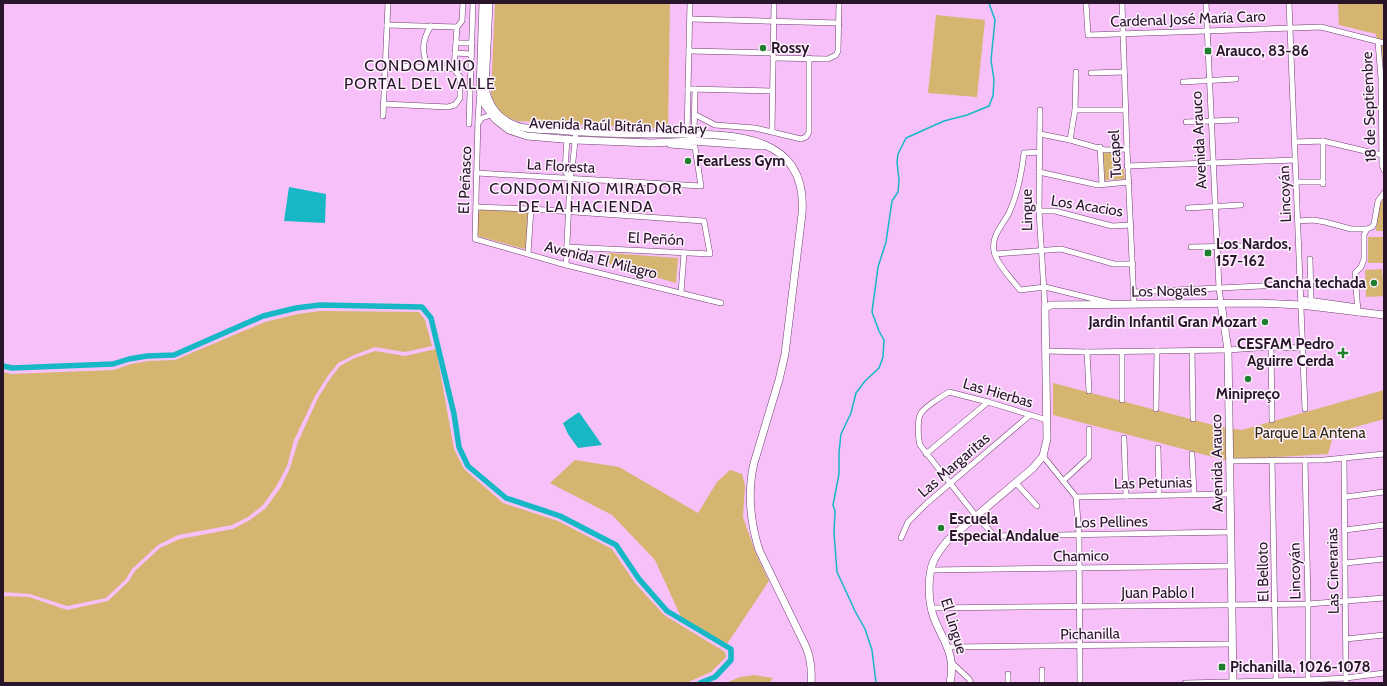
<svg xmlns="http://www.w3.org/2000/svg" width="1387" height="686" viewBox="0 0 1387 686" font-family="Cabin,sans-serif">
<rect width="100%" height="100%" fill="#f7c0f8"/>
<!-- green -->
<g fill="#d5b570">
<path d="M495,3H670L668,129L517,121C503,117 494,107 491,93Z"/>
<polygon points="1338,3 1384,3 1384,111 1381,46 1376,36 1376,34 1339,25"/>
<polygon points="936,15 985,20 977,97 928,93"/>
<polygon points="1116,151 1117,169 1124,169 1125,179 1105,180 1103,152"/>
<polygon points="1384,197 1384,231 1376,231 1378,209"/>
<polygon points="481,209 528,212 526,246 524,249 478,236 478,213"/>
<polygon points="1368,237 1383,237 1384,263 1368,263"/>
<polygon points="608,253 678,258 676,283 608,263 605,256"/>
<polygon points="1382,269 1384,296 1366,297 1365,270"/>
<polygon points="320,311 419,312 425,320 432,346 405,352 375,347 354,355 338,363 327,377 315,396 294,440 287,466 277,485 263,505 248,517 232,525 178,535 158,545 132,569 126,579 106,598 67,606 30,594 3,592 3,372 11,374 114,370 131,364 148,361 175,360 265,322 298,314"/>
<polygon points="436,349 454,449 464,469 503,503 558,521 612,549 635,583 664,615 725,652 726,657 711,672 686,683 3,683 3,596 29,597 67,610 108,601 129,581 135,571 160,548 180,539 233,529 250,520 266,508 281,487 290,468 298,442 318,398 330,379 340,366 355,358 375,351 405,356"/>
<polygon points="1053,383 1221,427 1242,430 1384,390 1384,419 1334,433 1328,454 1225,460 1053,415"/>
<polygon points="575,460 619,467 698,513 717,482 730,470 742,474 745,486 743,517 756,554 769,581 727,644 681,617 655,560 612,515 550,483"/>
<polygon points="754,675 773,678 769,683 726,683 740,677"/>
</g>
<!-- water -->
<g fill="#17b7c6">
<polygon points="289,187 326,194 325,223 284,221"/>
<polygon points="579,412 602,445 578,448 568,434 563,423"/>
</g>
<g fill="none" stroke-linecap="round" stroke-linejoin="round">
<!-- stream -->
<polyline stroke="#17b7c6" stroke-width="1.5" points="876,683 872,650 865,629 855,611 837,572 834,533 835,511 833,505 839,474 839,452 841,434 851,413 856,393 865,381 879,368 883,357 884,340 879,331 872,312 878,267 886,242 892,201 898,192 899,180 897,162 898,154 906,138 944,121 967,115 989,106 993,96 994,80 991,60 995,20 989,3"/>
<!-- canal -->
<polyline stroke="#17b7c6" stroke-width="5.5" points="3,366 12,368 113,364 129,359 147,356 174,355 263,316 296,308 320,305 422,307 431,318 454,414 459,447 468,466 506,498 560,516 616,545 639,579 667,611 731,649 731,660 715,677 700,683"/>
<defs>
<g id="street">
<polyline points="1086,3 1088,35 1321,27 1384,43"/>
<polyline points="1122,3 1127,149 1134,304"/>
<polyline points="1206,3 1219,288 1221,303"/>
<polyline points="1289,3 1305,409"/>
<polyline points="690,19 839,23"/>
<polyline points="387,25 457,27"/>
<polyline points="1378,42 1381,78 1382,165 1384,170"/>
<polyline points="456,43 472,43"/>
<polyline points="689,51 773,53"/>
<polyline points="455,53 471,54"/>
<polyline points="773,58 828,59 836,55 838,51 839,3"/>
<polyline points="385,65 454,69"/>
<path d="M429,67C421,54 422,39 431,26"/>
<polyline points="454,69 457,27 462,21 463,3"/>
<polyline points="1091,73 1124,72"/>
<polyline points="1183,82 1236,79"/>
<polyline points="688,89 772,91"/>
<polyline points="480,92 478,118 475,239 566,265 721,303"/>
<polyline points="383,104 448,107 455,105 460,98 460,77 454,69"/>
<polyline points="1040,110 1039,211 1045,308"/>
<polyline points="1075,110 1125,110"/>
<polyline points="694,114 715,125 755,128 801,139 806,137 809,132 809,58"/>
<polyline points="383,116 388,3"/>
<polyline points="1186,122 1236,120"/>
<polyline points="478,123 482,118 491,115"/>
<polyline points="469,124 473,3"/>
<polyline points="772,131 774,3"/>
<polyline points="1040,134 1070,140 1105,150 1127,149"/>
<polyline points="689,136 687,134 690,3"/>
<polyline points="694,136 695,89"/>
<polyline points="567,138 565,171 570,179"/>
<polyline points="1070,140 1075,110 1076,72"/>
<polyline points="1295,142 1323,141 1382,155"/>
<polyline points="1100,147 1102,184"/>
<path d="M1040,152L1024,153C1022,171 1017,195 1009,213C1002,226 989,238 995,255C1000,268 1012,279 1020,290L1045,287L1110,303"/>
<polyline points="1127,166 1295,160"/>
<polyline points="1039,172 1098,185 1129,182"/>
<polyline points="477,173 701,186 695,147 670,145"/>
<polyline points="1296,182 1323,182"/>
<polyline points="1323,184 1323,141"/>
<polyline points="476,207 531,209 704,221 710,254 567,247"/>
<polyline points="1188,208 1241,205"/>
<polyline points="1039,211 1055,211 1112,226 1131,225"/>
<polyline points="1298,221 1313,220 1325,222 1351,229 1367,229"/>
<polyline points="1191,247 1241,246"/>
<polyline points="528,253 531,209"/>
<polyline points="995,254 1061,249 1114,264 1133,264"/>
<polyline points="1310,259 1311,300"/>
<polyline points="566,265 570,179 572,170 576,132"/>
<polyline points="1134,292 1301,284"/>
<polyline points="681,293 684,253"/>
<polyline points="1301,299 1358,307"/>
<polyline points="1358,313 1355,273 1361,267 1364,259 1364,235 1367,229 1372,227 1374,224 1378,201 1384,193"/>
<polyline points="1271,347 1272,420"/>
<polyline points="1192,350 1193,419"/>
<polyline points="1046,351 1087,352 1228,350 1271,347 1303,348"/>
<polyline points="1087,352 1089,391"/>
<polyline points="1122,352 1122,400"/>
<polyline points="1156,409 1157,351"/>
<path d="M1047,420L988,402L949,392C942,396 925,407 921,413C917,419 918,438 920,445L976,516L995,536L1231,532"/>
<polyline points="1124,438 1126,496"/>
<polyline points="1158,448 1159,495"/>
<polyline points="926,454 988,402"/>
<polyline points="1192,454 1194,494"/>
<polyline points="1043,456 1076,497 1079,534 1080,683"/>
<polyline points="1344,458 1346,683"/>
<polyline points="1272,460 1276,683"/>
<polyline points="1305,460 1308,604 1308,680"/>
<polyline points="1230,461 1324,460 1384,454"/>
<polyline points="1063,481 1089,457 1089,429"/>
<polyline points="1016,483 1037,506"/>
<polyline points="1076,497 1230,494"/>
<polyline points="1345,497 1384,492"/>
<polyline points="1345,530 1384,525"/>
<polyline points="901,538 908,522 926,504 1030,415"/>
<polyline points="1345,563 1384,559"/>
<polyline points="931,570 1231,566"/>
<polyline points="931,608 1308,604 1384,598"/>
<polyline points="1346,639 1384,635"/>
<polyline points="948,647 1232,644"/>
<polyline points="952,663 969,679 971,683"/>
<polyline points="1008,683 1008,674"/>
<polyline points="1042,683 1042,670"/>
<polyline points="1185,683 1308,680 1346,678 1384,673"/>
</g>
<g id="secondary">
<polyline points="483,3 480,90 485,105 495,119 509,130 527,136 575,140 651,143 692,141 763,146"/>
<path d="M489,3L485,88C488,103 496,116 510,123C523,130 541,129 555,130C588,133 621,134 655,134C716,135 809,125 802,214L785,354L779,380L754,463C747,493 750,521 759,550L806,647C811,659 812,670 811,683"/>
<polyline points="1221,303 1228,350 1233,683"/>
<path d="M950,683C956,654 944,643 934,618C928,602 927,576 934,560C938,552 943,546 948,540L1033,468L1043,456L1047,439L1045,308L1051,305L1258,303L1301,305L1384,315"/>
</g>
</defs>
<!-- street casing -->
<use href="#street" stroke="#6e3e70" stroke-width="6"/>
<!-- secondary casing -->
<use href="#secondary" stroke="#6e3e70" stroke-width="8"/>
<!-- street -->
<use href="#street" stroke="#fff" stroke-width="5"/>
<!-- secondary -->
<use href="#secondary" stroke="#fff" stroke-width="7"/>
</g>
<!-- markers -->
<g fill="#207e2f" stroke="#fef2fe" stroke-width="1.5">
<circle cx="763" cy="48" r="4"/>
<rect x="1204" y="47" width="8" height="8" rx="2"/>
<circle cx="688" cy="161" r="4"/>
<rect x="1204" y="249" width="8" height="8" rx="2"/>
<circle cx="1374" cy="283" r="4"/>
<circle cx="1265" cy="322" r="4"/>
<path d="M1341 347h4v4h4v4h-4v4h-4v-4h-4v-4h4z"/>
<circle cx="1248" cy="379" r="4"/>
<circle cx="941" cy="528" r="4"/>
<rect x="1218" y="663" width="8" height="8" rx="2"/>
</g>
<g text-anchor="middle" dominant-baseline="central" stroke-width="3" stroke-linejoin="round" paint-order="stroke">
<!-- street labels -->
<g font-size="15" fill="#29152a" stroke="#fef2fe">
<text transform="translate(1188 19) rotate(-2)">Cardenal José María Caro</text>
<text transform="translate(1369 107) rotate(-92)">18 de Septiembre</text>
<text transform="translate(618 126) rotate(2)">Avenida Raúl Bitrán Nachary</text>
<text transform="translate(1199 140) rotate(-93)">Avenida Arauco</text>
<text transform="translate(1115 154) rotate(-93)">Tucapel</text>
<text transform="translate(561 166) rotate(3)">La Floresta</text>
<text transform="translate(465 180) rotate(-88)">El Peñasco</text>
<text transform="translate(1285 194) rotate(-92)">Lincoyán</text>
<text transform="translate(1087 206) rotate(9)">Los Acacios</text>
<text transform="translate(1027 210) rotate(-91)">Lingue</text>
<text transform="translate(656 239) rotate(3)">El Peñón</text>
<text transform="translate(601 260) rotate(14)">Avenida El Milagro</text>
<text transform="translate(1169 291) rotate(-1)">Los Nogales</text>
<text transform="translate(998 393) rotate(16)">Las Hierbas</text>
<text transform="translate(1217 463) rotate(-91)">Avenida Arauco</text>
<text transform="translate(954 465) rotate(-41)">Las Margaritas</text>
<text transform="translate(1153 483) rotate(-1)">Las Petunias</text>
<text transform="translate(1111 522) rotate(-1)">Los Pellines</text>
<text transform="translate(1081 556) rotate(-1)">Chamico</text>
<text transform="translate(1295 571) rotate(-91)">Lincoyán</text>
<text transform="translate(1333 571) rotate(-91)">Las Cinerarias</text>
<text transform="translate(1263 572) rotate(-91)">El Belloto</text>
<text x="1158" y="593">Juan Pablo I</text>
<text transform="translate(954 626) rotate(73)">El Lingue</text>
<text transform="translate(1090 634) rotate(-1)">Pichanilla</text>
</g>
<!-- poi labels -->
<g font-size="15" font-weight="bold" fill="#29152a" stroke="#fef2fe" text-anchor="start">
<text x="771" y="48">Rossy</text>
<text x="1216" y="51">Arauco, 83-86</text>
<text x="696" y="161">FearLess Gym</text>
<text x="1216" y="244">Los Nardos,<tspan x="1216" dy="17">157-162</tspan></text>
<text x="1366" y="283" text-anchor="end">Cancha techada</text>
<text x="1257" y="322" text-anchor="end">Jardin Infantil Gran Mozart</text>
<text x="1334" y="344" text-anchor="end">CESFAM Pedro<tspan x="1334" dy="17">Aguirre Cerda</tspan></text>
<text x="1248" y="394" text-anchor="middle">Minipreço</text>
<text x="949" y="519">Escuela<tspan x="949" dy="17">Especial Andalue</tspan></text>
<text x="1230" y="667">Pichanilla, 1026-1078</text>
</g>
<!-- park labels -->
<g font-size="15" fill="#312814" stroke="#fef2fe">
<text x="1310" y="433">Parque La Antena</text>
</g>
<!-- neighbourhood labels -->
<g font-size="16" letter-spacing="1" fill="#29152a" stroke="#fef2fe">
<text x="420" y="65">CONDOMINIO<tspan x="420" dy="18">PORTAL DEL VALLE</tspan></text>
<text x="586" y="188">CONDOMINIO MIRADOR<tspan x="586" dy="18">DE LA HACIENDA</tspan></text>
</g>
</g>
<!-- border -->
<rect width="1387" height="686" fill="none" stroke="#29152a" stroke-width="8"/>
</svg>
